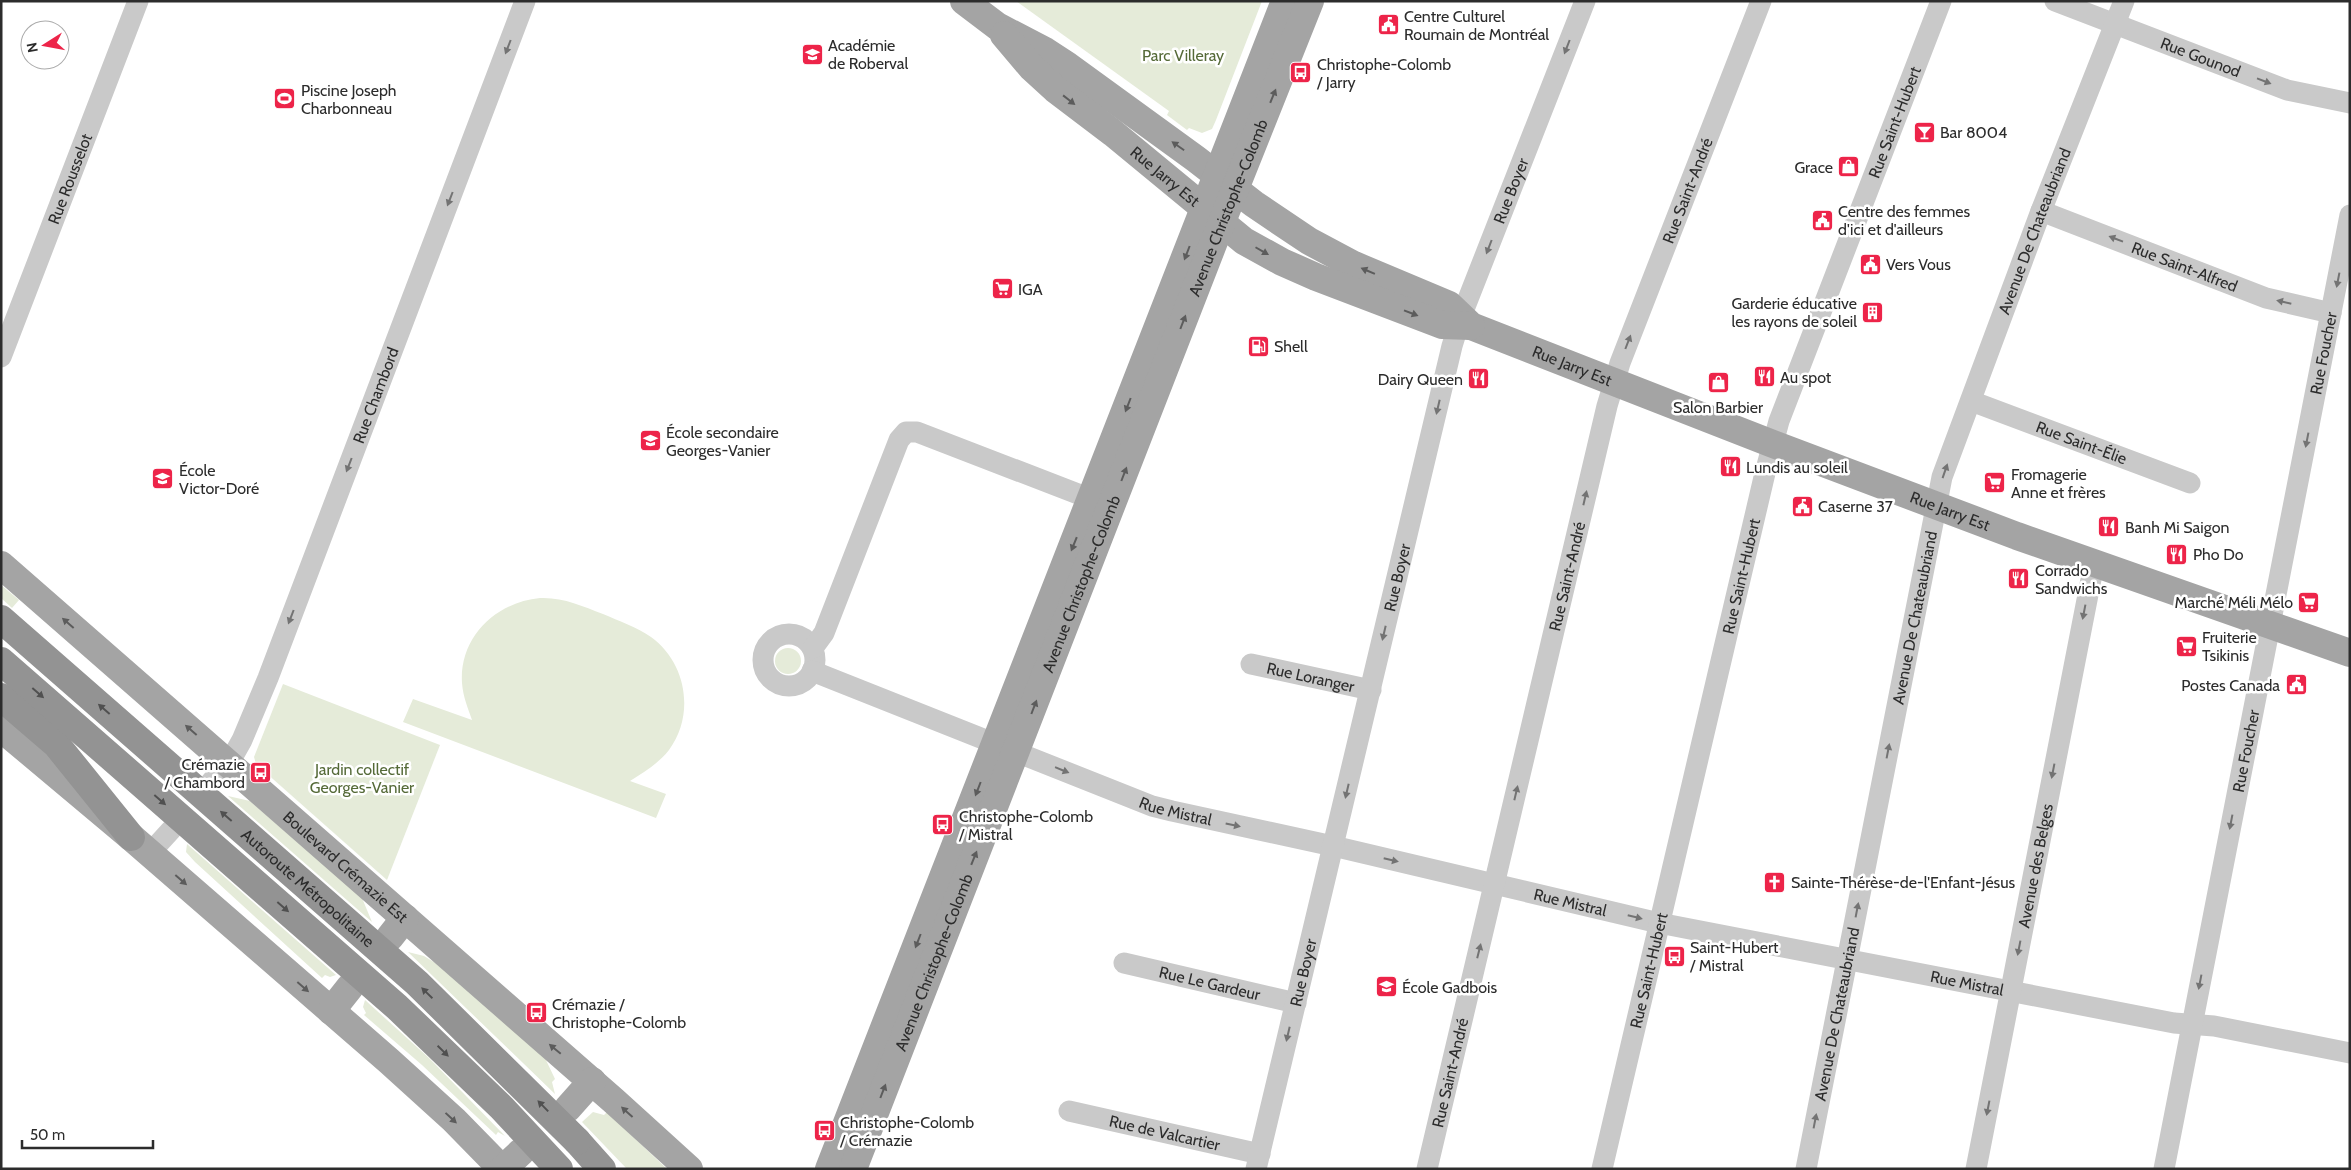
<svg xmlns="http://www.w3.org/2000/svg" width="2351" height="1170" viewBox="0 0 2351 1170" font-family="Cabin,sans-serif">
<rect width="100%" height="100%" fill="#fff"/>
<!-- green -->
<g fill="#e5ebd9">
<polygon points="1016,1 1262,1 1216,120 1212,129 1202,133 1189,128 1187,130 1167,115 1169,111"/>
<polygon points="1,585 19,600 12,608 1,598"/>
<path d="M540,598C563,597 582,606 603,614C619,621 637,627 651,637C687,663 695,715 669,750C658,764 644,772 630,781L666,794L656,818L403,722L413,699L472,720C468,708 463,697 462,683C459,637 496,602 540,598Z"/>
<circle cx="788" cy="661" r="13"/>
<polygon points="283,684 440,745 387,880 256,764 254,757"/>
<polygon points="228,796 250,801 362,898 372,922"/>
<polygon points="187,844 336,975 330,977 325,975 322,978 195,862 186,852"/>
<polygon points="408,952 424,956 437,964 545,1058 555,1079 552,1082 555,1094"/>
<polygon points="365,1000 429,1058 505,1136 498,1132 496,1135 422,1065 364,1015 366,1013 363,1007"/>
<polygon points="593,1112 604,1115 607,1112 667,1169 627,1169 582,1122"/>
</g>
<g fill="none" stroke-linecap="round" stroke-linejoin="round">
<!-- minor -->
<g stroke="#c9c9c9" stroke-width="21">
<path id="s1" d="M2055,1L2287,90L2350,103"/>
<path id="s2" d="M2041,211L2266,298L2331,313"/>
<path id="s3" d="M1,357L138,1"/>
<path id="s4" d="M1971,401L2190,483"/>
<circle cx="789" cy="660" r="26"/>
<polyline points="813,648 824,633 899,440 906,432 917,432 1091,499"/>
<path id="s5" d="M1251,664L1371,690"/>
<path id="s6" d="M812,671L1152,806L1172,811L1333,846L1659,923L2174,1023L2214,1026L2350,1053"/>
<path id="s7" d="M211,782L233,756L242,740L268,678L525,1"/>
<polyline points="150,853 171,830"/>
<path id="s8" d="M1124,963L1296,1003"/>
<path id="s9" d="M1069,1111L1260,1154"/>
<path id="s10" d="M1256,1169L1452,346L1461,317L1585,1"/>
<path id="s11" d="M1427,1169L1607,406L1620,363L1761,1"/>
<path id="s12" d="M1602,1169L1765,473L1779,421L1941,1"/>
<path id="s13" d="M1806,1169L1942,477L2041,211L2124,1"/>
<path id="s14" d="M1976,1169L2094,564"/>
<path id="s15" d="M2164,1169L2350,215"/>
</g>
<!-- major -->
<g stroke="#a4a4a4" stroke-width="28">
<path id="s16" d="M964,1L997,26L1045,51L1068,66L1196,159L1254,204L1309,241L1354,265L1449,305L1471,326L1773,444L2017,536L2350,653"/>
<path id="s17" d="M1004,35L1032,68L1055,89L1113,133L1244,241L1282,262L1316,277L1442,325L1471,326"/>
<path id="s18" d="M1,565L614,1101L689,1169"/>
<polyline points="1,728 131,837 389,1061 454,1120 502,1169"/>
<polyline points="390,937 405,918"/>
<polyline points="331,1011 350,987"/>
<polyline points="568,1108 592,1081"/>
<polyline points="503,1169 521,1152"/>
<polyline points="829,1169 1285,1"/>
<path id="s19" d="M853,1169L1215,239L1310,1"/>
</g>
<!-- highway -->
<g stroke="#939393" stroke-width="28">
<polyline points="1,697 56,744 131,837"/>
<polyline points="577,1141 602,1169"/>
</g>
<!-- highway-bridge -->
<g stroke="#939393" stroke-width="28">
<path id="s20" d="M1,619L417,983L577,1141"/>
<polyline points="1,661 397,1007 502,1108 559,1169"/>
</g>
</g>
<!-- one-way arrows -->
<defs><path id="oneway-solid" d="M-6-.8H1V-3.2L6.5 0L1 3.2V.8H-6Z" transform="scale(1.25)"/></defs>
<g fill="#737373">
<use href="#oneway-solid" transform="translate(508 47) rotate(111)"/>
<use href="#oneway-solid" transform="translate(1567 47) rotate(111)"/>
<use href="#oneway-solid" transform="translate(2264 81) rotate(21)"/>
<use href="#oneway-solid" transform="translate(450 199) rotate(111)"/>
<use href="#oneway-solid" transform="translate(2116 239) rotate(-159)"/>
<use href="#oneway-solid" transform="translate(1489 247) rotate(111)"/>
<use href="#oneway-solid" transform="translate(2338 280) rotate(101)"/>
<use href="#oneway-solid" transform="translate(2284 302) rotate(-167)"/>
<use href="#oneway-solid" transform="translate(1628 342) rotate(-69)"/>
<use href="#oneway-solid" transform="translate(1438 407) rotate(103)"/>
<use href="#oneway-solid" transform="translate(2307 440) rotate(101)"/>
<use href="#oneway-solid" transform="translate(349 465) rotate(111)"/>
<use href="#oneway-solid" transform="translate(1945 471) rotate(-71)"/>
<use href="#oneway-solid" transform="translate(1585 498) rotate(-77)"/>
<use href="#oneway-solid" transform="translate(2084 612) rotate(101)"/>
<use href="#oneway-solid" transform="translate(291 617) rotate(111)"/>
<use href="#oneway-solid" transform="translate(1384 633) rotate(103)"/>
<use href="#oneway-solid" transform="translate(1888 751) rotate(-79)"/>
<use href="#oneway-solid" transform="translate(1062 770) rotate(22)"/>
<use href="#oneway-solid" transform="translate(2053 771) rotate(101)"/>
<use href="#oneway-solid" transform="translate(1347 791) rotate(103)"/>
<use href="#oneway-solid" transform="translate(1516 793) rotate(-77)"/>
<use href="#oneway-solid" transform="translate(2231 822) rotate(101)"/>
<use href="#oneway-solid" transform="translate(1233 825) rotate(12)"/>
<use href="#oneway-solid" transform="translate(1391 860) rotate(13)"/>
<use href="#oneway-solid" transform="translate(1857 910) rotate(-79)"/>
<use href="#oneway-solid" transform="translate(1635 917) rotate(14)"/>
<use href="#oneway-solid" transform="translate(2019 948) rotate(101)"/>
<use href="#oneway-solid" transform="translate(1479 951) rotate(-76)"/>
<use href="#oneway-solid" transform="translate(2200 982) rotate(101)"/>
<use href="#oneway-solid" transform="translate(1288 1034) rotate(103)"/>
<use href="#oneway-solid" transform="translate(1988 1108) rotate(101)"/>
<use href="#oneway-solid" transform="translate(1815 1121) rotate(-79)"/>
</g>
<g fill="#5c5c5c">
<use href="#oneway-solid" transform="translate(1273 96) rotate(-68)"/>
<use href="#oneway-solid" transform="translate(1069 100) rotate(38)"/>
<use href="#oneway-solid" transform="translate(1178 146) rotate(-145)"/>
<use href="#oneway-solid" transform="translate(1262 251) rotate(30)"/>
<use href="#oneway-solid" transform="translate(1187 253) rotate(111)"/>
<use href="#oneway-solid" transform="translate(1368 271) rotate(-157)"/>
<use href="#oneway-solid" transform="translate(1411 313) rotate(21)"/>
<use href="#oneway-solid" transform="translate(1183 322) rotate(-69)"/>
<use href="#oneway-solid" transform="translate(1128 405) rotate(111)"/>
<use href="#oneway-solid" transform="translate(1124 474) rotate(-69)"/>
<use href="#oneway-solid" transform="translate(1074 544) rotate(112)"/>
<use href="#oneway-solid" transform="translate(68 623) rotate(-139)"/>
<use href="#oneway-solid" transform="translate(1034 707) rotate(-69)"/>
<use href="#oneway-solid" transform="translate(191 730) rotate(-139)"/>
<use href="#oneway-solid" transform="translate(978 789) rotate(111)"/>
<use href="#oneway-solid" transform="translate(974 858) rotate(-68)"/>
<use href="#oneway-solid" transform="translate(181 880) rotate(41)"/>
<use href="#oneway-solid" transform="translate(918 941) rotate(111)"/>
<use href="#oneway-solid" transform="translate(303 987) rotate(41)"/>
<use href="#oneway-solid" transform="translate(555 1049) rotate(-140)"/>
<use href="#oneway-solid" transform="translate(883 1091) rotate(-69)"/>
<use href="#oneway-solid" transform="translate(627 1112) rotate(-138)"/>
<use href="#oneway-solid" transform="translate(451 1118) rotate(43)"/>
</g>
<g fill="#505050">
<use href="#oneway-solid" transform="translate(38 693) rotate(41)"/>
<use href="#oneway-solid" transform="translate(104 709) rotate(-139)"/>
<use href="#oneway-solid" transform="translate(160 800) rotate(41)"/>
<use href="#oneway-solid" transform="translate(226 816) rotate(-139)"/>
<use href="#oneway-solid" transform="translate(283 907) rotate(41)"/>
<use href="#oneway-solid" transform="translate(427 993) rotate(-136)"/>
<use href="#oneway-solid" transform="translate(443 1051) rotate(44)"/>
<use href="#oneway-solid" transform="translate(543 1106) rotate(-134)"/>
</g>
<!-- icons -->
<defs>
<symbol id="civic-square" viewBox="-11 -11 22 22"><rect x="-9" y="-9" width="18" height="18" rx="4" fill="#ed2449" stroke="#fff"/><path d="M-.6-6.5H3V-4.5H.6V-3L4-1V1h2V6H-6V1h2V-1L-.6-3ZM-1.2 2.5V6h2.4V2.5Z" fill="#fff"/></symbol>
<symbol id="school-square" viewBox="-11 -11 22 22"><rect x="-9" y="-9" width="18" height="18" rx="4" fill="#ed2449" stroke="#fff"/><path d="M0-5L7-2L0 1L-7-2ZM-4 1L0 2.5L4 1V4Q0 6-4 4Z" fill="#fff"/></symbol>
<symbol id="bus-square" viewBox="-11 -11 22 22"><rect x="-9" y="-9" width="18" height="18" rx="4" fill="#ed2449" stroke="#fff"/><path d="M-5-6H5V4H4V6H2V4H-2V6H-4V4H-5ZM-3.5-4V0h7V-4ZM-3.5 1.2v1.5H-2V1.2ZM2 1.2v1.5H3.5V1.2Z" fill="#fff"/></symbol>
<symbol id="stadium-square" viewBox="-11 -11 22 22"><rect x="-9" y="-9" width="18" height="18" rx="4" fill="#ed2449" stroke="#fff"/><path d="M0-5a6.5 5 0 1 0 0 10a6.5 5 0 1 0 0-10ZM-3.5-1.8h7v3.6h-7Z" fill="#fff"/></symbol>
<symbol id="bar-square" viewBox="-11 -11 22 22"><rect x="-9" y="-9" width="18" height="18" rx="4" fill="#ed2449" stroke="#fff"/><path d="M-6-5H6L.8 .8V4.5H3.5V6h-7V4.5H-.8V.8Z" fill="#fff"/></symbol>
<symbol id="shop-square" viewBox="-11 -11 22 22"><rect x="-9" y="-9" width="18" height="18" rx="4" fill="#ed2449" stroke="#fff"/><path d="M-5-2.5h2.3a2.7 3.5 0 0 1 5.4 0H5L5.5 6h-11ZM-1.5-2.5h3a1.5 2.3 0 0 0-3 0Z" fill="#fff"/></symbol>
<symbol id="supermarket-square" viewBox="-11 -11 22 22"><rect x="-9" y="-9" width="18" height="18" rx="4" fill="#ed2449" stroke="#fff"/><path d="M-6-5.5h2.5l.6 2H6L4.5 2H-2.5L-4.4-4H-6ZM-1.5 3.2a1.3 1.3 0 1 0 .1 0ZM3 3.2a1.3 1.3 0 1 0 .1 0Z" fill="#fff"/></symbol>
<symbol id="building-square" viewBox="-11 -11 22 22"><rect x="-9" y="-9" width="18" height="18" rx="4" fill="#ed2449" stroke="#fff"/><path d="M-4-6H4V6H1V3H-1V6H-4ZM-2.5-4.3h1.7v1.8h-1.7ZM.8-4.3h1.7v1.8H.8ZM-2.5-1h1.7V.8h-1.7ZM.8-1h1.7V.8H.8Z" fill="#fff"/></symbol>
<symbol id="fuel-square" viewBox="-11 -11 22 22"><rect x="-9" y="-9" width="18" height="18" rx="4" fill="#ed2449" stroke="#fff"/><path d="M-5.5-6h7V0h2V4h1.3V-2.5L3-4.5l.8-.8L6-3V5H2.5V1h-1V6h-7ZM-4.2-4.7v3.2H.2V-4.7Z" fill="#fff"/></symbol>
<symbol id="restaurant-square" viewBox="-11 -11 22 22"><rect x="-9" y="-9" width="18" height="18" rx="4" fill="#ed2449" stroke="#fff"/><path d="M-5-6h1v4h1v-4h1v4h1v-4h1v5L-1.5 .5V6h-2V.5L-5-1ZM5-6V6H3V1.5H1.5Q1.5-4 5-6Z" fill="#fff"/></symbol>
<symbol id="church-square" viewBox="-11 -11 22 22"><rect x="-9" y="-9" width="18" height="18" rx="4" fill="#ed2449" stroke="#fff"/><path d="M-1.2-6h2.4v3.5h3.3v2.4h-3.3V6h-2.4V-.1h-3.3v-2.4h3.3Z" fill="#fff"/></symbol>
</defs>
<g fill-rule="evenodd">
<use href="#civic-square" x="1376" y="12" width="25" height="25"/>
<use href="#school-square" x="800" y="42" width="25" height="25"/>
<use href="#bus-square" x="1288" y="60" width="25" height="25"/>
<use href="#stadium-square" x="272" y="86" width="25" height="25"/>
<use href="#bar-square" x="1912" y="120" width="25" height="25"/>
<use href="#shop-square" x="1836" y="154" width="25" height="25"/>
<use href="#civic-square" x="1810" y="208" width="25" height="25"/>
<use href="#civic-square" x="1858" y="252" width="25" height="25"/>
<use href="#supermarket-square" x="990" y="276" width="25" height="25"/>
<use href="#building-square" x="1860" y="300" width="25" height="25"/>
<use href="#fuel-square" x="1246" y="334" width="25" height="25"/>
<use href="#restaurant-square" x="1752" y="364" width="25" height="25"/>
<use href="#restaurant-square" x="1466" y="366" width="25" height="25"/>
<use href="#shop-square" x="1706" y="370" width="25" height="25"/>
<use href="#school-square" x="638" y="428" width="25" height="25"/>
<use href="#restaurant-square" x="1718" y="454" width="25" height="25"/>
<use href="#school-square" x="150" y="466" width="25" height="25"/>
<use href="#supermarket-square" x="1982" y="470" width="25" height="25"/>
<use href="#civic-square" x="1790" y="494" width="25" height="25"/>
<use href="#restaurant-square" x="2096" y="514" width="25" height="25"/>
<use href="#restaurant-square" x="2164" y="542" width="25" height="25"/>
<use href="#restaurant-square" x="2006" y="566" width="25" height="25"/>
<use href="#supermarket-square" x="2296" y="590" width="25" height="25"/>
<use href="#supermarket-square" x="2174" y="634" width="25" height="25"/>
<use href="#civic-square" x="2284" y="672" width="25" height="25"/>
<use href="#bus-square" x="248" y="760" width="25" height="25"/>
<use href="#bus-square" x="930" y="812" width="25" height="25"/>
<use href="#church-square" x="1762" y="870" width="25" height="25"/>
<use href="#bus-square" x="1662" y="944" width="25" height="25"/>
<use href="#school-square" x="1374" y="974" width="25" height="25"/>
<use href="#bus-square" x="524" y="1000" width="25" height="25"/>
<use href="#bus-square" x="812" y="1118" width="25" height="25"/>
</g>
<g text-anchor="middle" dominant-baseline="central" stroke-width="5" stroke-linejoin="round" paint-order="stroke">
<!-- poi labels -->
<g font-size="16" fill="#2c2c2c" stroke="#fff" text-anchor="start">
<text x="1404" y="16">Centre Culturel<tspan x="1404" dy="18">Roumain de Montréal</tspan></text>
<text x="828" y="45">Académie<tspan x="828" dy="18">de Roberval</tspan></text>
<text x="1317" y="64">Christophe-Colomb<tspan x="1317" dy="18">/ Jarry</tspan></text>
<text x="301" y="90">Piscine Joseph<tspan x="301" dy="18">Charbonneau</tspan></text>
<text x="1940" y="132">Bar 8004</text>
<text x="1833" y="167" text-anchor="end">Grace</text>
<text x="1838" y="211">Centre des femmes<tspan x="1838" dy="18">d'ici et d'ailleurs</tspan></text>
<text x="1886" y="264">Vers Vous</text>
<text x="1018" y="289">IGA</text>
<text x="1857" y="303" text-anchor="end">Garderie éducative<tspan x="1857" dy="18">les rayons de soleil</tspan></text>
<text x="1274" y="346">Shell</text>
<text x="1780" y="377">Au spot</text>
<text x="1463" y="379" text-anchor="end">Dairy Queen</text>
<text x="1718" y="407" text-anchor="middle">Salon Barbier</text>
<text x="666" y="432">École secondaire<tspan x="666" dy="18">Georges-Vanier</tspan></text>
<text x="1746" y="467">Lundis au soleil</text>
<text x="179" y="470">École<tspan x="179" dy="18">Victor-Doré</tspan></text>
<text x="2011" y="474">Fromagerie<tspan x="2011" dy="18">Anne et frères</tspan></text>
<text x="1818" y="506">Caserne 37</text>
<text x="2125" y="527">Banh Mi Saigon</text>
<text x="2193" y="554">Pho Do</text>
<text x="2035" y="570">Corrado<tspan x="2035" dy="18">Sandwichs</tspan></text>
<text x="2293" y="602" text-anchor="end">Marché Méli Mélo</text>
<text x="2202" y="637">Fruiterie<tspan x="2202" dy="18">Tsikinis</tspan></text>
<text x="2280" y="685" text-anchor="end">Postes Canada</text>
<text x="245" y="764" text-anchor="end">Crémazie<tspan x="245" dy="18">/ Chambord</tspan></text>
<text x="959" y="816">Christophe-Colomb<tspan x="959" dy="18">/ Mistral</tspan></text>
<text x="1791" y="882">Sainte-Thérèse-de-l'Enfant-Jésus</text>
<text x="1690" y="947">Saint-Hubert<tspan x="1690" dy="18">/ Mistral</tspan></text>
<text x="1402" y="987">École Gadbois</text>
<text x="552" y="1004">Crémazie /<tspan x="552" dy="18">Christophe-Colomb</tspan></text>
<text x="840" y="1122">Christophe-Colomb<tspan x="840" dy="18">/ Crémazie</tspan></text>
</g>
<!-- park labels -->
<g font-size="16" fill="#556a38" stroke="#fff">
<text x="1183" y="55">Parc Villeray</text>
<text x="362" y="769">Jardin collectif<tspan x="362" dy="18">Georges-Vanier</tspan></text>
</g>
<!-- street labels -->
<g font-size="16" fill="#2c2c2c" stroke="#fff">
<text stroke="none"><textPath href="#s1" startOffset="156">Rue Gounod</textPath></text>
<text stroke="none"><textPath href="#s12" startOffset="1089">Rue Saint-Hubert</textPath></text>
<text stroke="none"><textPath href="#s17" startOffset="215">Rue Jarry Est</textPath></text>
<text stroke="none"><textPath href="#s3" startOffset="191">Rue Rousselot</textPath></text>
<text stroke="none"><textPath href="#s10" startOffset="1012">Rue Boyer</textPath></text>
<text stroke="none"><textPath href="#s11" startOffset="1014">Rue Saint-André</textPath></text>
<text stroke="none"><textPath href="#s19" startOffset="1032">Avenue Christophe-Colomb</textPath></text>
<text stroke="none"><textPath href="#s13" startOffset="968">Avenue De Chateaubriand</textPath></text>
<text stroke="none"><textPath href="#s2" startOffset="154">Rue Saint-Alfred</textPath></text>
<text stroke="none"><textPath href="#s15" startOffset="831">Rue Foucher</textPath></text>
<text stroke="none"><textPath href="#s16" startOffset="714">Rue Jarry Est</textPath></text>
<text stroke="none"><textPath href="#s7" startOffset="422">Rue Chambord</textPath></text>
<text stroke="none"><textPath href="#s4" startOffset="118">Rue Saint-Élie</textPath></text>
<text stroke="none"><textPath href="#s16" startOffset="1119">Rue Jarry Est</textPath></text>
<text stroke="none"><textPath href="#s12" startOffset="609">Rue Saint-Hubert</textPath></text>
<text stroke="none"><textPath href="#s11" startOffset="609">Rue Saint-André</textPath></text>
<text stroke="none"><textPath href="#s10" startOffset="608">Rue Boyer</textPath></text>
<text stroke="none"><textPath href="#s19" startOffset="628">Avenue Christophe-Colomb</textPath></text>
<text stroke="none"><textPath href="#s13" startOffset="562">Avenue De Chateaubriand</textPath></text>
<text stroke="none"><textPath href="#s5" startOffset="61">Rue Loranger</textPath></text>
<text stroke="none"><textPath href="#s15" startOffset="426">Rue Foucher</textPath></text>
<text stroke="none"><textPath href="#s6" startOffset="390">Rue Mistral</textPath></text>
<text stroke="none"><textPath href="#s18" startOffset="458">Boulevard Crémazie Est</textPath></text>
<text stroke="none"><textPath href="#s14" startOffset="309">Avenue des Belges</textPath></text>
<text stroke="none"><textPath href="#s20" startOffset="408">Autoroute Métropolitaine</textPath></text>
<text stroke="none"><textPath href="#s6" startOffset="795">Rue Mistral</textPath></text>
<text stroke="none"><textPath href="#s19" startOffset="222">Avenue Christophe-Colomb</textPath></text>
<text stroke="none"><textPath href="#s12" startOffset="204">Rue Saint-Hubert</textPath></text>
<text stroke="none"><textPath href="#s10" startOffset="202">Rue Boyer</textPath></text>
<text stroke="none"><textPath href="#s6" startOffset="1200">Rue Mistral</textPath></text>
<text stroke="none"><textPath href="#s8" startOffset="88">Rue Le Gardeur</textPath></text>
<text stroke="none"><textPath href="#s13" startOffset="158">Avenue De Chateaubriand</textPath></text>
<text stroke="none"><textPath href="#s11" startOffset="99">Rue Saint-André</textPath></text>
<text stroke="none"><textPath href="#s9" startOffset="98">Rue de Valcartier</textPath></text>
</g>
</g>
<!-- border -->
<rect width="2351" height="1170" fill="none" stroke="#2c2c2c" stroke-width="5"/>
<!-- north arrow -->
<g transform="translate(45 45) rotate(259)"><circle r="24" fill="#ffffff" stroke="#ababab"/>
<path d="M0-4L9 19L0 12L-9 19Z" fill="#ed2449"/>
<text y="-8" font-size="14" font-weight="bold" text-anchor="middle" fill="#2c2c2c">N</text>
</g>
<!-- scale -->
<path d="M22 1140v8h131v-8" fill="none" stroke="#2c2c2c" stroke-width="2.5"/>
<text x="30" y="1140" font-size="15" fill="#2c2c2c" stroke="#ffffff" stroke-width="4" paint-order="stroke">50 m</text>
</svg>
